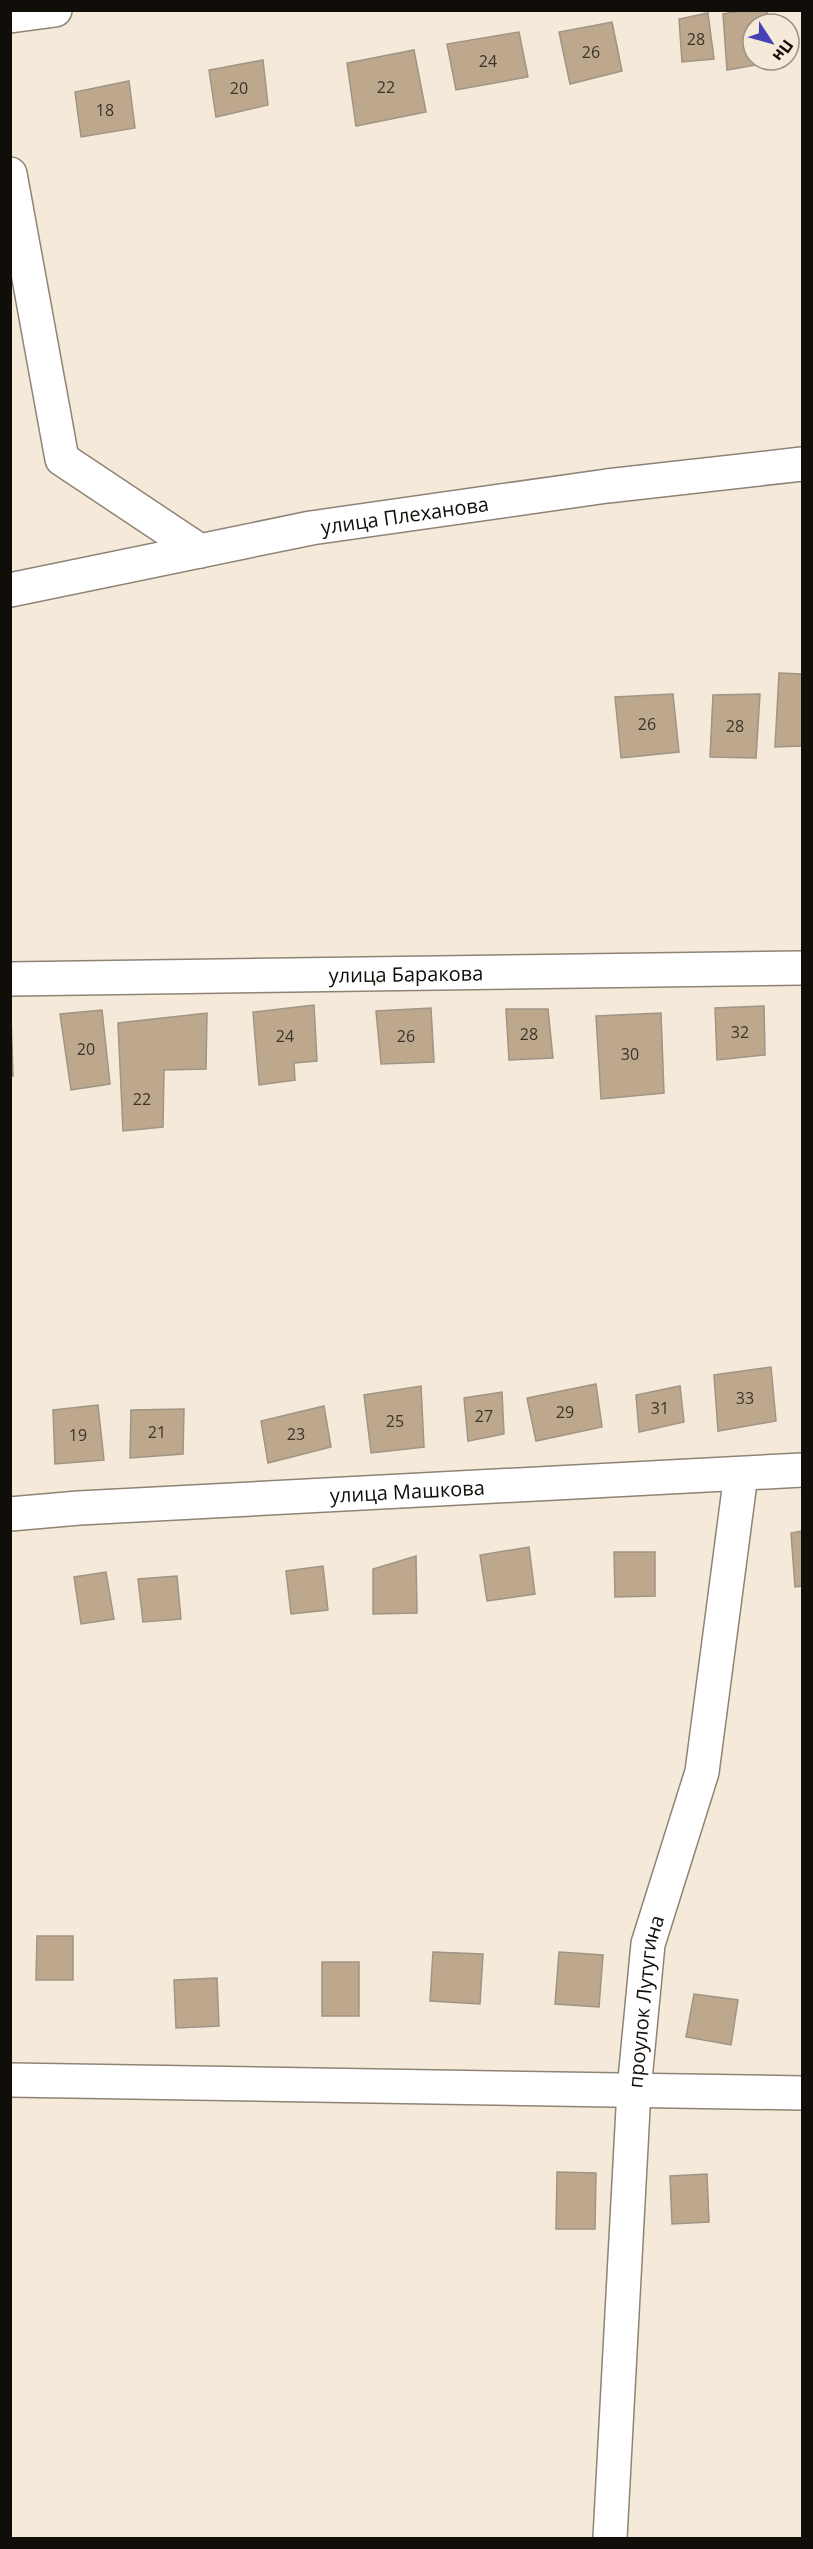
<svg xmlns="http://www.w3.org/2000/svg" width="813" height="2549" viewBox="0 0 813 2549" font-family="'Open Sans',sans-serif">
<rect width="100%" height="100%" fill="#f5e9d9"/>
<!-- building -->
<g fill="#bda88d" stroke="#9f9485" stroke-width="1.5">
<polygon points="747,10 767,10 768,24 753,24 753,60 772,62 727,70 723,14"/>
<polygon points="708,13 714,59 682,62 679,19"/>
<polygon points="612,22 622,71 570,84 559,32"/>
<polygon points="519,32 528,77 456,90 447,44"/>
<polygon points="414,50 426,112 356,126 347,63"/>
<polygon points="263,60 268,105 216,117 209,70"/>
<polygon points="129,81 135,128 81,137 75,92"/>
<polygon points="779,673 802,674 802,746 775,747"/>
<polygon points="673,694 679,752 621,758 615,697"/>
<polygon points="760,694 756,758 710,757 713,695"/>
<polygon points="314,1005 317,1061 294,1063 295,1080 259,1085 253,1012"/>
<polygon points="764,1006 765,1055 717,1060 715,1008"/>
<polygon points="431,1008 434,1062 381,1064 376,1011"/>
<polygon points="506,1009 548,1009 553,1058 509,1060"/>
<polygon points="102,1010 110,1084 71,1090 60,1014"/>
<polygon points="207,1013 206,1069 164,1070 163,1127 123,1131 118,1023"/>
<polygon points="661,1013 664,1093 601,1099 596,1016"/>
<polygon points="11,1016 13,1076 10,1076 10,1016"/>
<polygon points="771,1367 776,1421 718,1431 714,1375"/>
<polygon points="596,1384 602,1427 536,1441 527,1398"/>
<polygon points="421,1386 424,1447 371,1453 364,1395"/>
<polygon points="680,1386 684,1422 639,1432 636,1395"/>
<polygon points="502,1392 504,1434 468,1441 464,1398"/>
<polygon points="98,1405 104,1460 55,1464 53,1410"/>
<polygon points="324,1406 331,1447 268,1463 261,1421"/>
<polygon points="184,1409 183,1454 130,1458 131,1410"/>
<polygon points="802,1531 802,1586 795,1587 791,1533"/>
<polygon points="529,1547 535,1594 487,1601 480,1555"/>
<polygon points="614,1552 655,1552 655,1596 615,1597"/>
<polygon points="416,1556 417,1613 373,1614 373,1569"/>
<polygon points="323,1566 328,1610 291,1614 286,1571"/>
<polygon points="106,1572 114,1619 81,1624 74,1577"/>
<polygon points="177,1576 181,1619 143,1622 138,1579"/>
<polygon points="37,1936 73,1936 73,1980 36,1980"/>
<polygon points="433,1952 483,1954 480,2004 430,2001"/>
<polygon points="559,1952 603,1955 599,2007 555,2004"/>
<rect x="322" y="1962" width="37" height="54"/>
<polygon points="217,1978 219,2026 176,2028 174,1980"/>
<polygon points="694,1994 738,2000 731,2045 686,2037"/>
<polygon points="557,2172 596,2173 595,2229 556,2229"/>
<polygon points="707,2174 709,2222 672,2224 670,2176"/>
</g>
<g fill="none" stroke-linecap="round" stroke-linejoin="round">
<defs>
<g id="minor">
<polyline points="10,16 55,10"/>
<polyline points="10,174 62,459 200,551"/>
<path id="s1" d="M10,590L311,528L607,486L802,464"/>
<path id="s2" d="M10,979L802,968"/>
<path id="s3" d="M10,1514L79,1508L802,1470"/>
<polyline points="10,2080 802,2093"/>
<path id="s4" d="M610,2538L634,2090L648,1944L702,1772L741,1474"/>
</g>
</defs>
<!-- minor casing -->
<use href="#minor" stroke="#8e8375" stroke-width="36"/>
<!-- minor -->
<use href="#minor" stroke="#fff" stroke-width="33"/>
</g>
<g text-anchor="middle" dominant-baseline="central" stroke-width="5" stroke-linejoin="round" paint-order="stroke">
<!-- number labels -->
<g font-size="16" fill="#3c3429">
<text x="696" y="39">28</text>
<text x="591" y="52">26</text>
<text x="488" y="61">24</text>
<text x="386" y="87">22</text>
<text x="239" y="88">20</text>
<text x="105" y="110">18</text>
<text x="647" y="724">26</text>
<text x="735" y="726">28</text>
<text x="740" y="1032">32</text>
<text x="529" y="1034">28</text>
<text x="285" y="1036">24</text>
<text x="406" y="1036">26</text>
<text x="86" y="1049">20</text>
<text x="630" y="1054">30</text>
<text x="142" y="1099">22</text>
<text x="745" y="1398">33</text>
<text x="660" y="1408">31</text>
<text x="565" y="1412">29</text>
<text x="484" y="1416">27</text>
<text x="395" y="1421">25</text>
<text x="157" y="1432">21</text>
<text x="296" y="1434">23</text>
<text x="78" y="1435">19</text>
</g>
<!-- street labels -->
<g font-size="20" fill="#110d08" stroke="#f5e9d9">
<text stroke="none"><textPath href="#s1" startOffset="402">улица Плеханова</textPath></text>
<text stroke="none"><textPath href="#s2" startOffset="396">улица Баракова</textPath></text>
<text stroke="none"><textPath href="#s3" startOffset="398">улица Машкова</textPath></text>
<text stroke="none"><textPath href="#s4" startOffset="538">проулок Лутугина</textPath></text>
</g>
</g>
<!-- border -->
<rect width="813" height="2549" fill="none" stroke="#110d08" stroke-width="24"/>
<!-- north arrow -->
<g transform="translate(771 42) rotate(126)"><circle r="28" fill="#f5e9d9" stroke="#9a9185" stroke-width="1.5"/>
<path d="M0-4.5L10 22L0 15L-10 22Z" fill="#4741b7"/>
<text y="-9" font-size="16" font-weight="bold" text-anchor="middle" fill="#110d08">Пн</text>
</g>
</svg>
